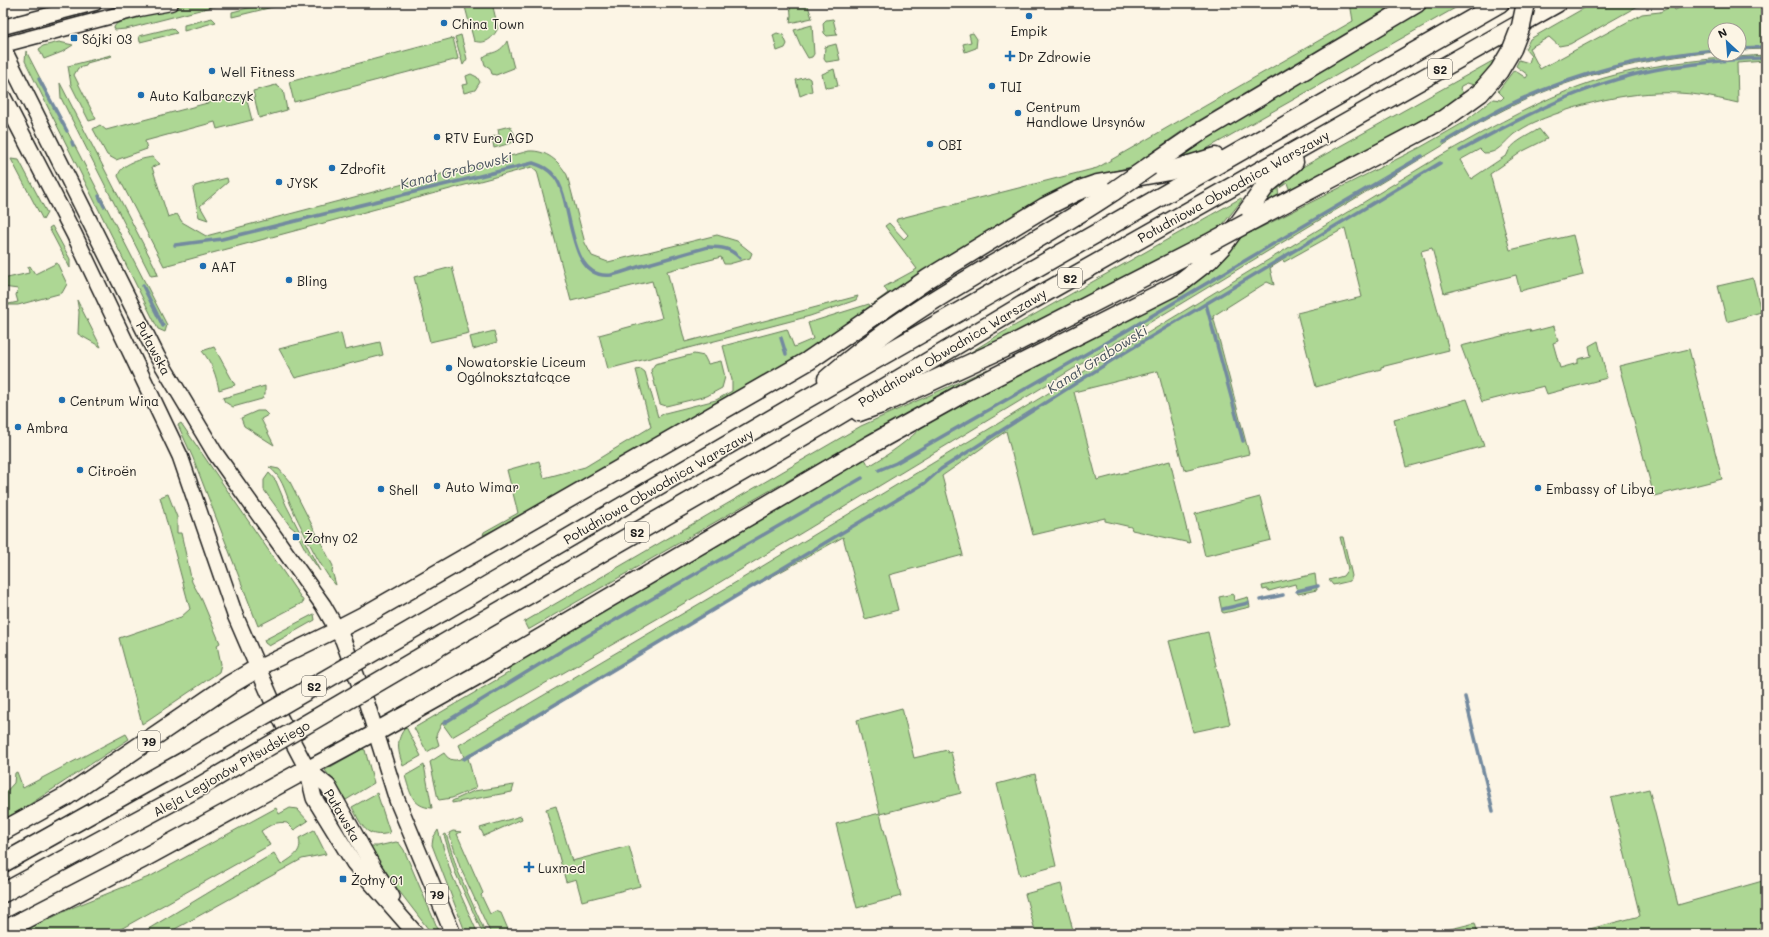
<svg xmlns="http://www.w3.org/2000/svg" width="1769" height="937" viewBox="0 0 1769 937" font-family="Mali,sans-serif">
<rect width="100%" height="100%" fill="#fcf5e5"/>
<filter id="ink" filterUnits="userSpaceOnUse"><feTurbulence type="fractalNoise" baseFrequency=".025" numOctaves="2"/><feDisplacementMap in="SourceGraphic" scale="8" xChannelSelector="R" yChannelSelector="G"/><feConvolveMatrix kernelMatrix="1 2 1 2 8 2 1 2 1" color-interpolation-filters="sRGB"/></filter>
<g filter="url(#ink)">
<!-- green -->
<g fill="#add794" stroke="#647a58">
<polygon points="190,3 227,3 126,29 115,30 114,27 118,22"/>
<polygon points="268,3 285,4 232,17 232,12"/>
<path d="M464,3H492L498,28C493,38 486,45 474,41Z"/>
<polygon points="792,3 807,3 812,18 790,23 791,15 790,5"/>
<polygon points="1350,3 1397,3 1188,127 1131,167 1098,175 816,347 519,518 483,535 484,532 518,513 507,470 539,461 544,478 585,467 651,427 636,370 641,369 645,372 658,417 665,413 716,400 732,391 732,380 723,346 787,329 794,347 813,339 808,323 869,304 870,306 888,293 884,287 917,269 885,226 889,223 904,239 908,235 896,221 897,219 1097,168 1353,21"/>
<polygon points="1433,3 1464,3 1201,152 1168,163 1202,140"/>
<path d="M1593,3H1650L1636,7L1570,44L1559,46L1549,37L1529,48L1540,69L1642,14L1660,12L1672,6L1675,10L1689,3H1766V49L1739,50V30H1715V52C1645,59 1580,74 1516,104C1487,117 1459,136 1432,152L707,590L452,737L442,723L436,735L439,745L427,752L414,728L510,672L508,666L865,459L869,466C891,453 908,441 926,423L1092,337L1236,240L1421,147L1463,123L1493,99L1501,100L1504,97L1498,91L1514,70L1526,78L1528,75L1516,66L1519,60L1529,63L1531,56L1525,49L1530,39Z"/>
<polygon points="212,18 216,22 184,31 184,25"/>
<polygon points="833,19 837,35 827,36 824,33 823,23 826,20"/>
<polygon points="812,25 814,54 812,57 808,58 800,44 794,30"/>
<polygon points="172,28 177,33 140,42 139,36"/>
<polygon points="777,33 783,35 787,44 785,48 777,51 773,35"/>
<polygon points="973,33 977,39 976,48 965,52 963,44 971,42 969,34"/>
<polygon points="461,35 467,59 463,65 455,37"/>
<polygon points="453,38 458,59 294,102 289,82"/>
<path d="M507,41L514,68L496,75L492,74L490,68L485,65L483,58C488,51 499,56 507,41Z"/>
<polygon points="59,42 73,45 62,52 44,59 39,49 43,46"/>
<polygon points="836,44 840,60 826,62 824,59 825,47"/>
<polygon points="26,51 167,325 165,332 158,329 25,61"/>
<polygon points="111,55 112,56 87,63 86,66 78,68 74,75 96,119 89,121 71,85 68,66"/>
<path d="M1766,55V61L1737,63L1738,103C1725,100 1712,97 1699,95C1645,87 1585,101 1535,122C1528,125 1520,130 1514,134C1504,142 1498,154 1484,153L1480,149L1460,160L1471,179L1507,155C1510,143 1528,136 1539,129L1547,139L1523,151L1490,174L1510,250L1573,235L1583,275L1520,291L1516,275L1444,293L1432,248L1421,251L1449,350L1381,367V369L1316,387L1297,313L1362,297L1345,228L1284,262L1283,260L1270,268L1274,285L1267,282L1213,316L1249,454L1184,470L1158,371L1074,392L1097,480L1170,461L1190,543L1132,530L1131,527L1105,521V518L1033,535L1006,431L942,476L963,555L889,575L898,610L865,619L843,537L737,596L468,758L476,788L452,798L439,800L438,799L430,762L444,753C449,761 456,762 464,757L459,745L733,584L1440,156C1481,133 1523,109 1567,91C1630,65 1699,59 1766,55Z"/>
<polygon points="1496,59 1478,83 1474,85 1467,83 1461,86 1460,89 1464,94 1446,107 1290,191 1287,183 1278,189 1279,197 1256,209 1277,186 1299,169"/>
<polygon points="834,69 838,86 828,88 825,87 822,74"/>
<polygon points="471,74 477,77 480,82 475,90 464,93 462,85 468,84 466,76"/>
<polygon points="807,77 810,79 812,91 800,96 796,80"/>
<polygon points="60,83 155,267 158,275 151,276 61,98"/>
<polygon points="276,85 283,90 287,110 259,118 253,91"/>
<polygon points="245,93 252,120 217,129 215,122 145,141 147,149 116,160 107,155 93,129 100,125 106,130"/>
<polygon points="510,126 515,135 514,142 494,148 492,137 499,135 498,129"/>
<path d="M529,151C546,150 559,161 567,175L585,243L592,256L608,262L717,235L737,241L752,253L750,258L729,264H724L721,257L667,271L685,342L858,296L856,300L810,316L608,369L599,335L662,318L652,281L571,301L537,171L532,167L164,266L118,176C121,163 141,159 152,157L160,164L152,167L168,217L177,214L182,222L206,236Z"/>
<polygon points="11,159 19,160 47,213 43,220"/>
<polygon points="227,178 228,182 200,206 208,220 199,217 193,189 195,186"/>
<polygon points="1241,198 1242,200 1220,228 1002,340 958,360 1000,334"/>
<polygon points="52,226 70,259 70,268 49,228"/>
<polygon points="57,263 67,284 62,293 18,305 4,305 18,302 16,295 18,289 3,287 3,279 29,273 28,267 30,266 35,274"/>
<polygon points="452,267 469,333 430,342 414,277"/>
<polygon points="1753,278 1761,312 1727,322 1718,286"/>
<polygon points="77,300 101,347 78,334 79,312"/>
<polygon points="1554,326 1558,341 1553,343 1560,368 1578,363 1578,359 1591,356 1589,346 1598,341 1607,378 1547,394 1544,386 1482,402 1461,346 1530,329 1531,332"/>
<polygon points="494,331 497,342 473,349 470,337"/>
<polygon points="341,333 345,350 380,342 383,355 295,378 279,349"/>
<path d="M214,347L235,385L219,390C216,375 212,363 202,351Z"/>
<polygon points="1689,349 1722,479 1654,496 1619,366"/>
<polygon points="694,354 704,356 708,364 721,361 725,377 722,388 707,396 666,406 660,404 651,370 655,364"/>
<polygon points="988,369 989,370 769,491 528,630 524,622 861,426"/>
<polygon points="265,386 265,394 262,399 233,407 225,402 223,398"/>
<polygon points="1467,399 1484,446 1406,467 1394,419"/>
<polygon points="257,411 264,411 268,415 261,419 274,445 244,426 241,418"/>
<polygon points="181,423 304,602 258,626 193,458 178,425"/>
<path d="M269,467L279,469L290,482L333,566L332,571L336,585C326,579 296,518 290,503C284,489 282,477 269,467Z"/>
<polygon points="269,473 276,481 286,505 320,571 306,551 295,530 290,526 264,490 264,480"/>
<polygon points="168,494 177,517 177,533 181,533 192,582 202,600 220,643 217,645 221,664 219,672 142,724 119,638 181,617 190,609 160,497"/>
<polygon points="1260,497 1271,540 1205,556 1195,514"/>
<polygon points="1340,537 1343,537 1352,576 1350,581 1333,585 1329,580 1343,576 1348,569"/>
<polygon points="1315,574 1317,590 1298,594 1295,584 1269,591 1268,589 1263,590 1262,586"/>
<polygon points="1233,594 1234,601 1248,597 1250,607 1224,613 1222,612 1219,597"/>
<polygon points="314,614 315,620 269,646 265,643 264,640"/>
<polygon points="1208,632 1230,724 1193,732 1169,641"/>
<polygon points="902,708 914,758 947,750 948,753 951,752 961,793 880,814 901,896 857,908 836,824 880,813 857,720"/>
<path d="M406,727L421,756L403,766C398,751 395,740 406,727Z"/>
<polygon points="126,734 129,739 3,822 3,795 14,783 15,773 17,772 23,788"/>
<polygon points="362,749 365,750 374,783 346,800 325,770"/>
<path d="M424,765L432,808C412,807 410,792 405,776Z"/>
<polygon points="1035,774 1056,866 1020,876 997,784"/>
<polygon points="514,785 512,792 452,803 452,801 474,791"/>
<polygon points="1649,789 1678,905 1766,880 1766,934 1570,934 1640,916 1611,798"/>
<path d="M377,793L390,833C366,839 362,826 352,807Z"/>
<polygon points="556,806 572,861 629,846 640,886 582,901 576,879 566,882 546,809"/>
<path d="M276,808L279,814L290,808L297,809L308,821L294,830L287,823C277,821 270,825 261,831L270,845L112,934H18L74,907L151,876Z"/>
<polygon points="521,816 522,819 484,836 480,828"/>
<path d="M314,830L326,854L302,859L166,934H140L274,853L281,865C292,857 303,853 299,838Z"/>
<polygon points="438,830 451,873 478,934 466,934 432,845 433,838"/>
<polygon points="453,831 461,832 457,834 483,893 481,895 490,914 496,911 501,913 510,934 491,934 460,867 449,833"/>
<polygon points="446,834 457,869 486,934 483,934 455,872 444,835"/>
<polygon points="396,842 399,843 404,850 440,934 432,934 396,887 369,846 378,846"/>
<polygon points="1061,884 1074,934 1036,934 1025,894"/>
<polygon points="1475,923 1478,934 1430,934"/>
</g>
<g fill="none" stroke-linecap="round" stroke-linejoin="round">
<!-- stream -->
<g stroke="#738a9f" stroke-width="3.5">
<polyline points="1739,48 1766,47"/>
<polyline points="39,79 67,131"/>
<polyline points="72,142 73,145"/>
<path d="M1444,142C1467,129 1489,114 1513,103C1580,72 1642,57 1715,50"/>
<path d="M1460,151C1521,117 1585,84 1654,70C1668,67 1682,66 1696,64C1719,61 1743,58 1766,58"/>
<polyline points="99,196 104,206"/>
<path d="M175,245L222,239L533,163C542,166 549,169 555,177C574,201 566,281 611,275C621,273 631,269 641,266C663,260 686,253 708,247C722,247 730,248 740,258"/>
<polyline points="143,286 163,326"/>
<polyline points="1206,304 1243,441"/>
<polyline points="781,338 786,354"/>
<polyline points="879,470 896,463 1126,331 1422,156"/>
<polyline points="1297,591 1318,586"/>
<polyline points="1260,600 1283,595"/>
<polyline points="1223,609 1248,603"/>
<polyline points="1465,697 1493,811"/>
<polyline points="444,723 563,650 862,478"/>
<polyline points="464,759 925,483 941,469 1114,359 1440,163"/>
</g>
<defs>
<g id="secondary">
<polyline points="3,27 95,3"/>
<polyline points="3,45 139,9 171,3"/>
</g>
<g id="primary">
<polyline points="3,48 157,356 215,453 323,605 343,640 367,704 397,800 453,934"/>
<polyline points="3,97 74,234 180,456 235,615 277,712 307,769 314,798 354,863 416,934"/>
<polyline points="258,668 338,629"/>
<polyline points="307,769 328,786 373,867 392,897"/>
<polyline points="307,769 376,732"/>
</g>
<g id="highway">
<polyline points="1150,166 1200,132 1417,3"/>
<polyline points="1247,223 1444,119 1480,93 1499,71 1512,49"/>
<path d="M827,379C913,301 1019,255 1114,191"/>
<polyline points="859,412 884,403 1015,343 1206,245"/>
<polyline points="442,612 801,402 1500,3"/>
<polyline points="338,629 369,613 808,361 929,278 1045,207 1077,191 1097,184 1169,171 1215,157"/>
<polyline points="455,637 819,427 1023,305 1557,3"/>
<polyline points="376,732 476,676 868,446 965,392 1177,285 1209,260 1224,244 1267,184 1294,162"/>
<polyline points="3,831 65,797 231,684 258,668"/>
<polyline points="3,863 185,761"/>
<polyline points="3,893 199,787"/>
<polyline points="3,931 142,859 307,769"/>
</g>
</defs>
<!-- secondary casing -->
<use href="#secondary" stroke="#1c1c1c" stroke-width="17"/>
<!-- primary casing -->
<use href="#primary" stroke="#1c1c1c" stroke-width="18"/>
<!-- highway casing -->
<use href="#highway" stroke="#1c1c1c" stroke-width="21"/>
<!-- secondary -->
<use href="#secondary" stroke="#fcf5e5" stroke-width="14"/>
<!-- primary -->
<use href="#primary" stroke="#fcf5e5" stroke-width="15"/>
<!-- highway -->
<use href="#highway" stroke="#fcf5e5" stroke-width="18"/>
<defs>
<g id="highway-bridge">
<polyline points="1512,49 1521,26 1526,3"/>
<polyline points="1114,191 1150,166"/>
<polyline points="1206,245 1247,223"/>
<polyline points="185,761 442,612"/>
<polyline points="199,787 455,637"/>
</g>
</defs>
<!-- highway-bridge casing -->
<use href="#highway-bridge" stroke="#1c1c1c" stroke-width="21" stroke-linecap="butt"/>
<!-- highway-bridge -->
<use href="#highway-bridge" stroke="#fcf5e5" stroke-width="18"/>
</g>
</g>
<!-- markers -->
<g fill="#1f6fb2" stroke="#fcf5e5" stroke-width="1.5">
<circle cx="1029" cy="16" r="4"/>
<circle cx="444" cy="23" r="4"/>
<rect x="70" y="34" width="8" height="8" rx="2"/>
<path d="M1008 50h4v4h4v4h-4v4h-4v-4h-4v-4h4z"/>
<circle cx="212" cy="71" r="4"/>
<circle cx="992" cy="86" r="4"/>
<circle cx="141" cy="95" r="4"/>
<circle cx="1018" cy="113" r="4"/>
<circle cx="437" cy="137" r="4"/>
<circle cx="930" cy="144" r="4"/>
<circle cx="332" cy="168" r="4"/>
<circle cx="279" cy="182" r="4"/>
<circle cx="203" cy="266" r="4"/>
<circle cx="289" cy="280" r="4"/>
<circle cx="449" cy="368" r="4"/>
<circle cx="62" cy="400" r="4"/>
<circle cx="18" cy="427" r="4"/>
<circle cx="80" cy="470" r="4"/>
<circle cx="437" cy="486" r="4"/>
<circle cx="1538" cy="488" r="4"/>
<circle cx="381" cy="489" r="4"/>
<rect x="292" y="533" width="8" height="8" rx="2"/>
<path d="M527 861h4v4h4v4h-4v4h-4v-4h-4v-4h4z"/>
<rect x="339" y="875" width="8" height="8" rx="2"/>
</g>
<g text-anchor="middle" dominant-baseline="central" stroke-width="3" stroke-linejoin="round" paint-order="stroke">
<!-- shield labels -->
<g fill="#fcf5e5" stroke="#5f5d58" stroke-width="1">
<rect x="1428" y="59" width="24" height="20" rx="3"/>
<rect x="1058" y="268" width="24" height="20" rx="3"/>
<rect x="625" y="522" width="24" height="20" rx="3"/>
<rect x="302" y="676" width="24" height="20" rx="3"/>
<rect x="138" y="731" width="22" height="20" rx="3"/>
<rect x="426" y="884" width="22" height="20" rx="3"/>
</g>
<g font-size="12" font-weight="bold" fill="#1c1c1c">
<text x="1440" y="69">S2</text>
<text x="1070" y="278">S2</text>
<text x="637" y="532">S2</text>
<text x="314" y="686">S2</text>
<text x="149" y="741">79</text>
<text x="437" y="894">79</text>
</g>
<!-- poi labels -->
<g font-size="13" fill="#1c1c1c" stroke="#fcf5e5" text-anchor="start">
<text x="452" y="23">China Town</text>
<text x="1029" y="30" text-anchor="middle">Empik</text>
<text x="82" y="38">Sójki 03</text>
<text x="1018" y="56">Dr Zdrowie</text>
<text x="220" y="71">Well Fitness</text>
<text x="1000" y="86">TUI</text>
<text x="149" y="95">Auto Kalbarczyk</text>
<text x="1026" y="106">Centrum<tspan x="1026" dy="15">Handlowe Ursynów</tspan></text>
<text x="445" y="137">RTV Euro AGD</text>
<text x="938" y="144">OBI</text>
<text x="340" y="168">Zdrofit</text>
<text x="287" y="182">JYSK</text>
<text x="211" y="266">AAT</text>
<text x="297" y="280">Bling</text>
<text x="457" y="361">Nowatorskie Liceum<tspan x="457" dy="15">Ogólnokształcące</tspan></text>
<text x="70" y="400">Centrum Wina</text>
<text x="26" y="427">Ambra</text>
<text x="88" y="470">Citroën</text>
<text x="445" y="486">Auto Wimar</text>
<text x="1546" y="488">Embassy of Libya</text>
<text x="389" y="489">Shell</text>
<text x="304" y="537">Żołny 02</text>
<text x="538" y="867">Luxmed</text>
<text x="351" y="879">Żołny 01</text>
</g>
<!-- street labels -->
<g font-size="13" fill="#1c1c1c" stroke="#fcf5e5">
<text transform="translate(1233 186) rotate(-29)">Południowa Obwodnica Warszawy</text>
<text transform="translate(952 347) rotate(-31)">Południowa Obwodnica Warszawy</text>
<text transform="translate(154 348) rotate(62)">Puławska</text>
<text transform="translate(658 486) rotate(-30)">Południowa Obwodnica Warszawy</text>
<text transform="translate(231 768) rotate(-30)">Aleja Legionów Piłsudskiego</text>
<text transform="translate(343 815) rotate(60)">Puławska</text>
</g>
<!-- water labels -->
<g font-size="14" font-style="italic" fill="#48535d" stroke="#fcf5e5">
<text transform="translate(456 170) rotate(-14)">Kanał Grabowski</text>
<text transform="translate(1097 359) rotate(-32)">Kanał Grabowski</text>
</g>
</g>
<!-- margin -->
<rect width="1769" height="937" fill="none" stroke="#fcf5e5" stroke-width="16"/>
<rect x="8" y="8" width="1753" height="921" fill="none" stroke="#1c1c1c" stroke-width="1.5" filter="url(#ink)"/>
<!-- north arrow -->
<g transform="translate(1727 42) rotate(334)"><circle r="19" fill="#fcf5e5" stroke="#a29e95"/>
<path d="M0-3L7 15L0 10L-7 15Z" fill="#1f6fb2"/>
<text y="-6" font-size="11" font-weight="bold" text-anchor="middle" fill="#1c1c1c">N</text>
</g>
</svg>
